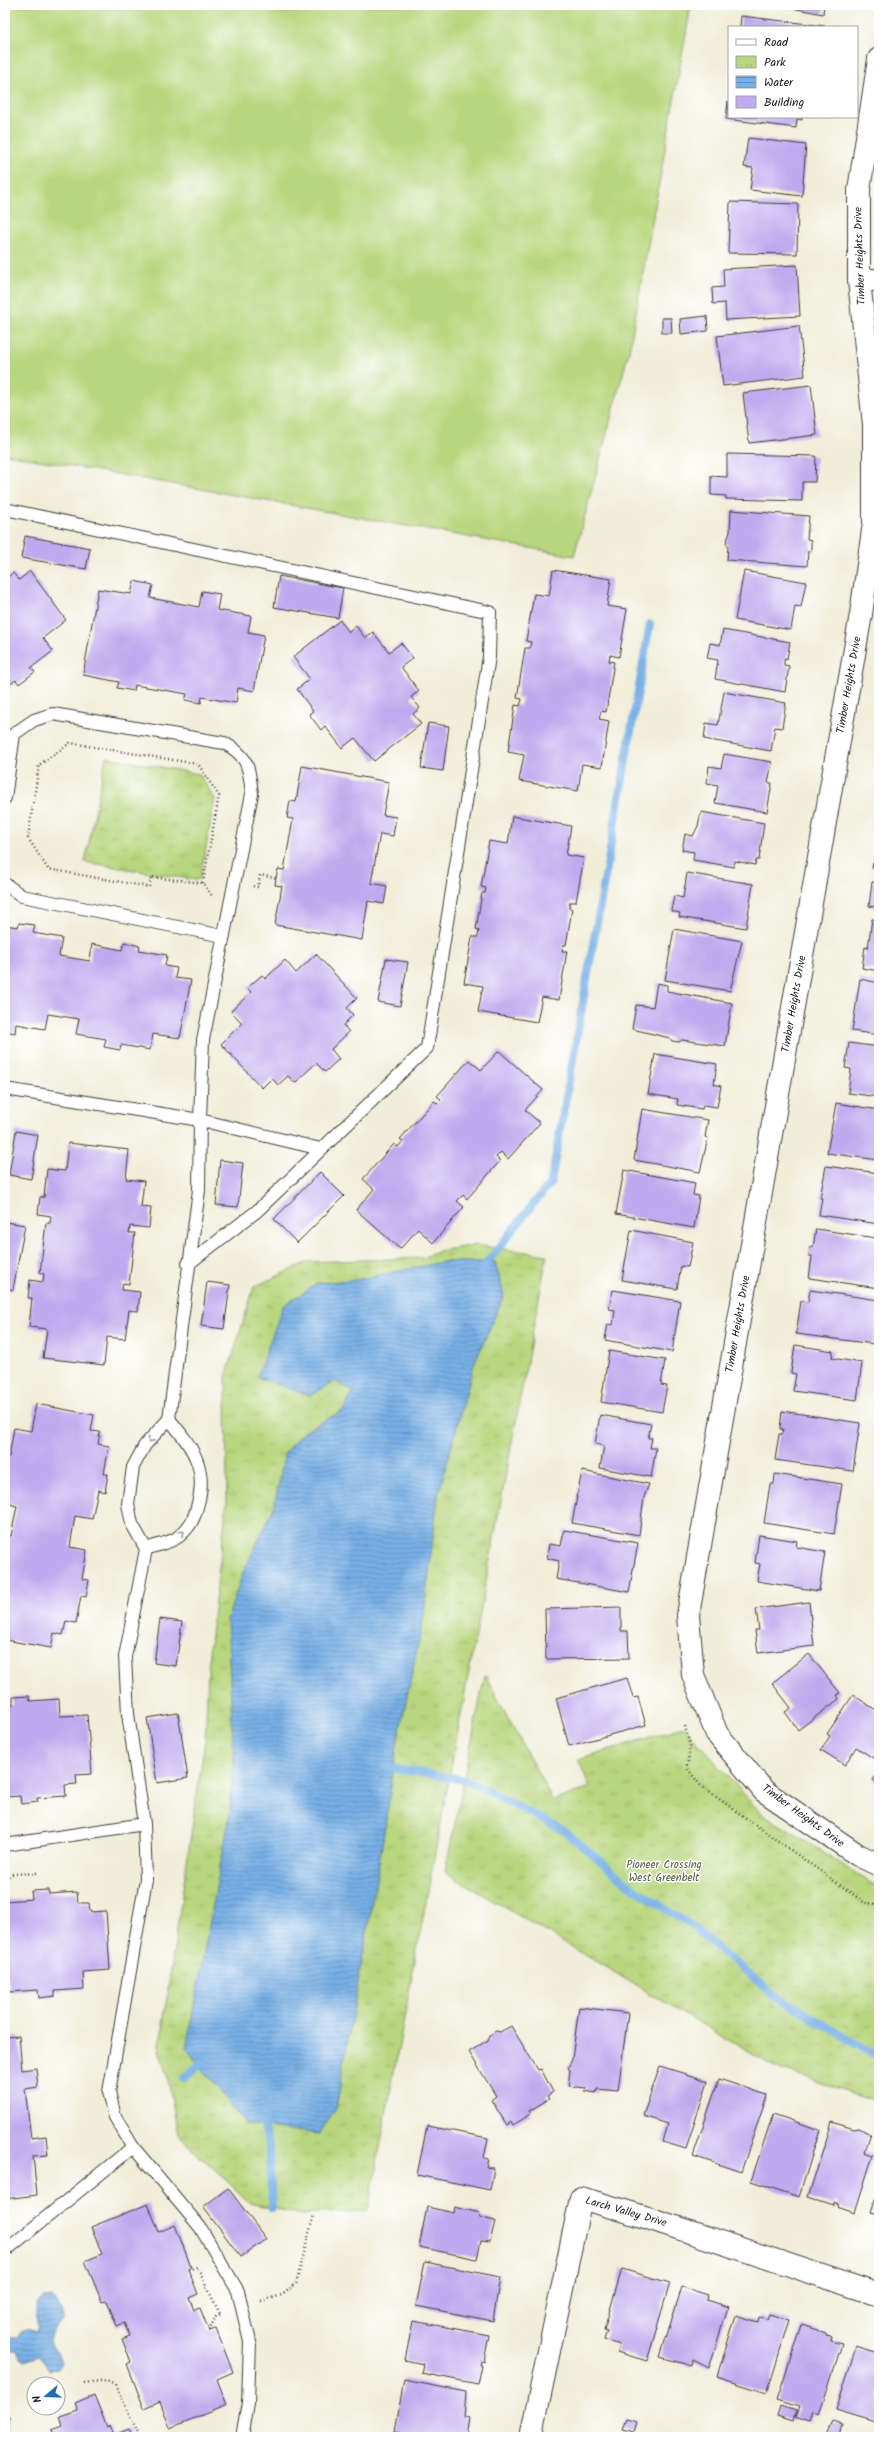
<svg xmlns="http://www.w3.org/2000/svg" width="884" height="2442" viewBox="0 0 884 2442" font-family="Kalam,sans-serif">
<defs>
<pattern id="park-tufts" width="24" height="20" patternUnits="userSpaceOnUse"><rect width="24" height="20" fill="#b8d67d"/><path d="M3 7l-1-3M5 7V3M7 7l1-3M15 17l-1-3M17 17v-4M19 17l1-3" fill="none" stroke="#9eb76b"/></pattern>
<pattern id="water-rules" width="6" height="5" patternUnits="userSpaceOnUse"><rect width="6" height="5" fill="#76afe6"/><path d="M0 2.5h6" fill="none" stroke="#608eba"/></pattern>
</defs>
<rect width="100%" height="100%" fill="#fff"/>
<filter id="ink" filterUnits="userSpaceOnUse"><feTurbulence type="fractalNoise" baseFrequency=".025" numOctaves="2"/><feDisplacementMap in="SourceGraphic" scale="8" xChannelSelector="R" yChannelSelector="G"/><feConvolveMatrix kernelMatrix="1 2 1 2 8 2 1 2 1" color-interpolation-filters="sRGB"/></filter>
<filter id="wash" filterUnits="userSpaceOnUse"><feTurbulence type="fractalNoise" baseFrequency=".012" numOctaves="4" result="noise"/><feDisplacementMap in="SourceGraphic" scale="16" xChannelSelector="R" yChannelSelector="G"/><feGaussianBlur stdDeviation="0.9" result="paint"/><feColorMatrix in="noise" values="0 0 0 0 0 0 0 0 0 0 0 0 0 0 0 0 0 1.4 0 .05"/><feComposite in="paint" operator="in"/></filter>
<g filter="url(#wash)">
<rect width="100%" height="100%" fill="#f0edd8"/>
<!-- green -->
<polygon fill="#b8d67d" stroke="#6a794c" points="5,5 691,5 629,351 574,556 5,454"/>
<!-- park -->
<g fill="url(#park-tufts)" stroke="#6a794c">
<polygon points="106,757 199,774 215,799 200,879 195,880 85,862"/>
<polygon points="475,1245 547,1255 368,2211 299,2214 250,2203 178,2135 168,2079 159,2051 205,1740 209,1652 227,1502 226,1377 254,1287 308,1262 423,1258 439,1251"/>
<polygon points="485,1675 553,1801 590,1787 578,1759 684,1727 760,1812 879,1888 879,2102 774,2067 445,1872"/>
</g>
<!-- water -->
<g fill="url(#water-rules)" stroke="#496681">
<polygon points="442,1262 495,1262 504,1295 474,1364 438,1496 423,1621 398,1739 382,1846 336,2109 319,2134 246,2124 186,2048 230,1814 234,1762 227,1620 242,1575 274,1507 285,1452 302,1433 344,1410 353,1391 335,1381 310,1396 257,1377 283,1306 318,1283 360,1279"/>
<path d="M45,2297H52C59,2304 63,2311 63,2321C35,2348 58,2343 62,2364L58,2368L49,2369L39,2356L25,2361L21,2358L18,2351H9L7,2345L9,2338H19L21,2331L27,2329L37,2332L39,2327C37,2315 31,2305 45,2297Z"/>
</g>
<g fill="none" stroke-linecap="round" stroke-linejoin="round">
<!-- stream -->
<g stroke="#76afe6" stroke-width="8">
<polyline points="481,1270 551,1182 650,624"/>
<polyline points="384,1767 466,1780 566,1832 626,1883 689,1924 775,1996 879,2057"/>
<polyline points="184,2078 207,2058"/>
<polyline points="261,2116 269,2145 272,2208"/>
</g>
</g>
<g id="blocks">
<!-- building -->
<g fill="#beaaee">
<polygon points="776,5 824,5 823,14"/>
<polygon points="741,16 825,26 825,27 740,27"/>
<polygon points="728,101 729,117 802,117 802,120 797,119 796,128 726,119"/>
<polygon points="748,138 806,145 802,196 750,190 753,168 744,167"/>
<polygon points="730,202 798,204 797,254 728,253"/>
<polygon points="797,265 800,316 726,320 725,303 713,304 712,288 724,287 723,269"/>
<polygon points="707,316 708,331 681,334 680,319"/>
<polygon points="662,318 671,318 672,333 662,333"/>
<polygon points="799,326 805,376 723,386 717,336"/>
<polygon points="811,385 817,435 749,443 743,393"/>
<polygon points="727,454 816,456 815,482 802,482 802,501 726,499 726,496 711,495 711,476 727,477"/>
<polygon points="731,510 809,516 807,539 811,540 811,552 808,551 807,566 727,560 728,546 726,543 730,532"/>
<polygon points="25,536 90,548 86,569 21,558"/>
<polygon points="553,570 611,579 607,606 627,609 619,657 610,655 609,661 614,662 606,712 601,711 599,719 609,721 602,767 582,764 578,791 519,781 524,755 508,752 515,705 520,706 522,699 517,698 525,648 530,648 531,642 526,641 534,594 549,596"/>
<polygon points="30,571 66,620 43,638 53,651 31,668 35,672 19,684 16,680 5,688 5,579 13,573 19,580"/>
<polygon points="744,571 806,582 801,607 795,606 791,630 735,620"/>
<polygon points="279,576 343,588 338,618 274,607"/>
<polygon points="134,581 153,585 150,598 199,607 202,591 220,594 217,610 251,616 248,632 264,635 254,691 238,688 236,703 202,697 201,703 185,700 187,694 135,685 134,691 117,688 119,682 83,675 98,589 131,594"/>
<polygon points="340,620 349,632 356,626 365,638 373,632 389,652 401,643 413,658 401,667 419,691 411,697 420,708 413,714 421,724 374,761 355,738 342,748 325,726 321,730 309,714 313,711 297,689 310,679 293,657"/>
<polygon points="723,630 790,642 787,659 785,658 784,661 784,665 789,666 785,692 715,679 718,660 707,658 710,643 720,645"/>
<polygon points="724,692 786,703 782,728 775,727 771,751 704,739 706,723 718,725"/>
<polygon points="428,723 449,726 443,771 421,768"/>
<polygon points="724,754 772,762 768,783 772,783 767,812 715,803 718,785 707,783 709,766 721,768"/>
<polygon points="302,766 389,782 383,815 396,817 393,836 380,834 371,883 387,886 384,904 368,901 362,940 275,925 282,886 275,885 276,878 278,869 284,870 293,819 287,818 290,801 296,802"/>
<polygon points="701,812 764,823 759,860 756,860 755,865 735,861 734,867 693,860 694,852 682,850 685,834 693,836 698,826"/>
<polygon points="512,816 571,826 566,855 584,858 576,902 570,902 569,908 572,909 566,945 563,945 562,951 567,951 559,1000 542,997 537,1022 478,1012 483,986 464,983 472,937 478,937 479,930 476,929 482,893 485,893 486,888 481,887 489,841 508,844"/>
<polygon points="877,857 879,858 879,908 869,906 872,882 876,882 878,874 875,874 876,869 872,868 873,863 876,863"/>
<polygon points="687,873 753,884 746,928 679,917 680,913 671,911 674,896 683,898"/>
<polygon points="872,919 879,920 879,971 862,968 865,947 868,948"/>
<polygon points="19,923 35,925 33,933 62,938 59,956 90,961 92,944 122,950 124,942 140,946 139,950 167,955 165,966 177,968 175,978 191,980 180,1038 153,1034 150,1050 121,1045 120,1050 104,1047 106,1039 76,1034 79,1019 48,1014 45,1029 16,1024 15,1033 5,1031 5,925 18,927"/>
<polygon points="674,929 742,941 730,991 665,980"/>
<polygon points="316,954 357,998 347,1008 353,1015 343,1025 349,1032 331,1049 339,1059 325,1072 316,1063 295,1083 288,1076 278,1085 272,1078 262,1088 221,1044 242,1023 231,1011 251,992 247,988 262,975 265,979 285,960 296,973"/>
<polygon points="386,959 408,962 400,1006 378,1002"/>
<polygon points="860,979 879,983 879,1035 852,1031"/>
<polygon points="657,983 667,985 667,991 732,1003 725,1046 682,1040 679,1042 672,1041 670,1038 632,1029 636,1005 653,1007"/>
<polygon points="849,1043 879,1047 879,1097 848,1093 851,1069 845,1068"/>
<polygon points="499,1051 543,1090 525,1110 540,1123 508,1159 501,1152 496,1157 500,1161 467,1199 463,1195 457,1201 464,1207 433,1243 418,1229 400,1249 356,1210 374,1189 363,1179 394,1144 398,1147 403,1141 400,1139 434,1101 437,1103 441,1099 437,1096 469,1060 481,1070"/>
<polygon points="655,1054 717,1064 714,1084 721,1086 717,1107 703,1105 702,1109 677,1105 678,1099 648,1094"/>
<polygon points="836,1103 879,1110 879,1160 827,1153"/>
<polygon points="642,1109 708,1120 705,1137 708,1138 700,1172 634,1160"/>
<polygon points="16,1131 38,1135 31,1179 9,1175"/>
<polygon points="68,1143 129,1150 126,1179 144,1181 141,1207 151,1208 149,1228 130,1226 129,1233 135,1233 129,1284 123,1283 122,1290 140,1292 138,1311 129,1310 125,1339 107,1337 104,1365 43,1358 47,1329 29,1327 32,1298 28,1298 30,1280 43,1282 44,1274 40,1273 46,1223 50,1223 51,1216 38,1214 40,1197 44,1197 47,1169 65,1171"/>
<polygon points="220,1160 243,1163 238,1207 216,1205"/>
<polygon points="826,1166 879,1173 879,1224 819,1215 822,1198 820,1198"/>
<polygon points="624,1170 695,1183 693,1195 699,1196 694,1228 616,1214"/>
<polygon points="320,1172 344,1196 297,1243 274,1219"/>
<polygon points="5,1222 25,1225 13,1290 5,1288"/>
<polygon points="816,1229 876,1238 875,1248 879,1248 879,1288 809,1278 812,1256 809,1256 810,1247 813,1247"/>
<polygon points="631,1230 693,1242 688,1267 681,1266 677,1289 622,1280"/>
<polygon points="207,1282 230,1285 224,1329 201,1326"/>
<polygon points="613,1290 680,1301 672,1352 605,1340 608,1324 613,1325 615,1310 609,1309"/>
<polygon points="810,1290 879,1300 874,1344 796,1334 801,1301 808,1302"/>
<polygon points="795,1345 833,1351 832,1358 862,1363 857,1400 793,1391 796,1374 791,1373"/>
<polygon points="609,1351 665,1360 661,1385 667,1386 662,1412 601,1402"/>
<polygon points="36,1404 94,1415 91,1431 100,1432 98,1444 109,1446 104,1474 108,1474 105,1492 98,1490 92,1519 75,1516 70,1547 87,1550 82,1579 89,1580 86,1597 81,1596 76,1623 66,1621 63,1635 54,1633 51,1648 5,1640 5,1535 11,1536 17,1506 5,1503 8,1473 5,1473 5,1456 9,1457 14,1428 31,1431"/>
<polygon points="782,1411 860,1423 853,1471 775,1460 779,1434 782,1434 783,1429 780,1429"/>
<polygon points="600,1415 651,1424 648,1438 652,1438 650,1448 656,1448 651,1477 600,1468 604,1446 595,1444"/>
<polygon points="582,1471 649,1484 644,1497 639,1535 572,1523"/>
<polygon points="775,1474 842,1484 834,1534 764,1523 770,1484 774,1484"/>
<polygon points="564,1530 638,1543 629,1592 556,1579 559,1561 547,1558 549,1544 561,1546"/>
<polygon points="759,1535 797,1541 796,1547 825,1552 819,1591 757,1581 760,1564 755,1563"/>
<polygon points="809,1602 814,1646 758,1653 755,1630 759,1630 756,1609"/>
<polygon points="621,1607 621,1631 628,1631 629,1658 546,1659 545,1609"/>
<polygon points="160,1619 182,1622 176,1666 154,1663"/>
<polygon points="809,1654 840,1693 837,1695 839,1699 798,1730 785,1712 791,1708 772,1683"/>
<polygon points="627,1678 633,1698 638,1697 646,1725 569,1746 556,1698"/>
<polygon points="853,1695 879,1712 879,1748 873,1758 856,1747 845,1765 821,1750 830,1736 827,1734"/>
<polygon points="29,1696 30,1701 59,1699 60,1716 87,1715 92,1774 76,1775 77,1784 65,1785 66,1796 37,1798 38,1802 21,1804 20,1796 5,1797 5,1706 13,1705 13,1697"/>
<polygon points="178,1713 188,1778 157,1783 147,1718"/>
<polygon points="879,1770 879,1784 873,1780"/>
<polygon points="48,1890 49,1894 77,1892 78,1903 89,1903 90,1912 106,1911 110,1970 83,1972 84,1989 55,1991 55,1996 39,1998 38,1990 9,1992 8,1977 5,1978 5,1901 32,1899 31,1891"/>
<polygon points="579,2007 628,2013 618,2091 597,2089 596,2093 585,2091 586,2088 568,2086 570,2070 568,2068 572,2059"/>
<polygon points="511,2026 538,2070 541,2069 553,2092 547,2096 549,2099 529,2111 531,2114 513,2125 511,2122 507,2125 491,2100 496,2096 469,2052 488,2040 490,2035 496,2031 500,2032"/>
<polygon points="19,2036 22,2070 36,2068 38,2087 25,2089 31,2138 46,2136 48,2155 33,2156 37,2195 5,2199 5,2037"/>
<polygon points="660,2066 708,2081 686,2149 663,2142 668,2124 643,2116"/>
<polygon points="719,2079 767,2095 741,2172 693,2156"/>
<polygon points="773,2114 820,2130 799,2197 751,2181"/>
<polygon points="832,2122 854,2129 859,2128 870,2134 864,2152 873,2155 855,2212 837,2206 838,2204 833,2202 833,2205 808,2197"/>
<polygon points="427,2126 488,2138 484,2158 489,2159 487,2167 494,2168 490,2190 417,2175"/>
<polygon points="228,2188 266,2239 241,2257 203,2207"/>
<polygon points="879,2188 879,2215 871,2213"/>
<polygon points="148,2204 159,2232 175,2225 191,2267 188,2269 198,2294 189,2298 194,2310 200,2308 209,2331 216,2329 233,2372 217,2379 227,2405 170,2428 160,2401 144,2408 127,2364 131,2362 122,2339 130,2336 124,2323 117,2326 107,2301 102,2302 85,2261 102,2254 91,2227"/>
<polygon points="427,2207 454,2213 455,2207 480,2213 479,2217 495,2221 490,2242 481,2241 477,2259 419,2247"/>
<polygon points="425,2262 500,2277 493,2321 416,2306"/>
<polygon points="622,2269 670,2283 647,2361 617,2352 619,2345 604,2340 607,2331 604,2330"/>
<polygon points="682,2287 708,2295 706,2300 728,2307 709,2368 693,2360 692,2366 660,2357"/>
<polygon points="769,2314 790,2320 767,2393 717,2377 736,2315 758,2322 759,2317 767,2319"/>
<polygon points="413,2321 489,2335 484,2362 481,2361 480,2365 482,2365 478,2384 421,2373 423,2364 405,2360"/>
<polygon points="802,2325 826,2333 826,2335 831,2336 830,2341 842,2344 819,2415 813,2413 810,2423 795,2418 799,2407 777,2400"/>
<polygon points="856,2347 879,2354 879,2423 836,2410"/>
<polygon points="404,2380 466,2392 464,2417 469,2418 466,2437 426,2437 395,2431"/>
<polygon points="94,2395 107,2427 110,2425 114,2435 129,2429 133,2437 55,2437 52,2430 63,2426 60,2417 78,2411 75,2403"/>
<polygon points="780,2406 796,2411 793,2421 777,2416"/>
<polygon points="5,2417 9,2417 7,2434 21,2437 5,2437"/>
<polygon points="625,2419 636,2422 633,2432 621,2429"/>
<polygon points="833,2422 843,2425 840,2435 842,2437 826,2437"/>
</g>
</g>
</g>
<g filter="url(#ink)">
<use href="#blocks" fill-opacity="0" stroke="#3c3b38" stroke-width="1"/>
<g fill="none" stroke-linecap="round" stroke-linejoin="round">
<defs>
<g id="service">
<polyline points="5,509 490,612 489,657 427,1048 257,1211 188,1264"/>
<path d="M5,798L14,734L34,720L53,714L224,743C249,756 249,768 252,794L203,1040L200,1120L321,1149"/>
<polyline points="5,884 22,896 223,936"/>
<polyline points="5,1089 200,1120 199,1190 169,1419"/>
<path d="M146,1549C156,1545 170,1543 178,1537C189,1528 194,1520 197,1507C209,1468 192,1447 169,1419L145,1445L133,1467L128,1504L132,1524L146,1549L125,1657L128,1714L144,1824L146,1879L109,2092L115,2117L133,2147L200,2227L238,2291L250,2342L248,2403L242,2437"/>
<polyline points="5,1845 144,1824"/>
<polyline points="5,2251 133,2147"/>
</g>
<g id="minor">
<polyline points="879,59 859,190 859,280 874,425 874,523 861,614 688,1615 693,1675 717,1734 764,1791 858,1855 879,1865"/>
<polyline points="859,280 879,280"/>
<polyline points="531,2437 581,2198 648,2218 879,2295"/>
</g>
</defs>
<!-- service casing -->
<use href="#service" stroke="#3c3b38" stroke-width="14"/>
<!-- minor casing -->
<use href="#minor" stroke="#3c3b38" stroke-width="24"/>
<!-- path -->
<g stroke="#3c3b38" stroke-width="2.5" stroke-dasharray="1 3" stroke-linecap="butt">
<polyline points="203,883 219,796 198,764 70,743 39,765 28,838 48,869 149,887 151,877 203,883 212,896"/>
<polyline points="253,886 258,887 260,875 276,878"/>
<polyline points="685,1726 690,1746 687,1768 701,1786 865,1903 879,1904"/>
<polyline points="5,1878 13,1874 38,1873"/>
<polyline points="188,2270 197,2267 220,2314"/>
<polyline points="261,2301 282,2295 296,2284 314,2214"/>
<polyline points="209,2331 216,2316 221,2314"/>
<polyline points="84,2383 107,2380 115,2384 140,2437"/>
</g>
<!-- service -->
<use href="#service" stroke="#fff" stroke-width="12"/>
<!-- minor -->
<use href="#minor" stroke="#fff" stroke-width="22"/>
</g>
<!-- one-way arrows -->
<defs><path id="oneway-chevron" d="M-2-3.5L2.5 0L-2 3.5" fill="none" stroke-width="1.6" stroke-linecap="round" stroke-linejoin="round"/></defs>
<g stroke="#999">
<use href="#oneway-chevron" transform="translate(150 1440) rotate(131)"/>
<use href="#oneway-chevron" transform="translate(182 1533) rotate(-43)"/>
</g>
</g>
<g text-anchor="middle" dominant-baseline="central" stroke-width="3" stroke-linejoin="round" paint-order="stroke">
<!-- street labels -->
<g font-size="11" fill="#1c1c1c" stroke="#fff">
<text transform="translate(860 256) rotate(-92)">Timber Heights Drive</text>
<text transform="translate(849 685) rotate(-80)">Timber Heights Drive</text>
<text transform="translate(794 1004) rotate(-80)">Timber Heights Drive</text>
<text transform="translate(738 1324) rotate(-80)">Timber Heights Drive</text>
<text transform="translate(803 1816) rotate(36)">Timber Heights Drive</text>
<text transform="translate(626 2212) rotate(16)">Larch Valley Drive</text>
</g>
<!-- park labels -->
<g font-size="11" fill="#535d3e" stroke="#fff">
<text x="664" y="1865">Pioneer Crossing<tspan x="664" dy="13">West Greenbelt</tspan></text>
</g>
</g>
<!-- margin -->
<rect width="884" height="2442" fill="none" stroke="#fff" stroke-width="20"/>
<!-- legend -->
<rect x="728" y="26" width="130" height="92" fill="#ffffff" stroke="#a4a4a4"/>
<rect x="736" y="39" width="20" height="6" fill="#ffffff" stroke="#a4a4a4"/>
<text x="764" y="46" font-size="12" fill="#1c1c1c">Road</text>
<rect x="736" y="56" width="20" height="12" fill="url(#park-tufts)" stroke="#a4a4a4"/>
<text x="764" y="66" font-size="12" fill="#1c1c1c">Park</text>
<rect x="736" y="76" width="20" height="12" fill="url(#water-rules)" stroke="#a4a4a4"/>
<text x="764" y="86" font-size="12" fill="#1c1c1c">Water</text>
<rect x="736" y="96" width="20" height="12" fill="#beaaee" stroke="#a4a4a4"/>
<text x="764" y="106" font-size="12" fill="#1c1c1c">Building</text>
<!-- north arrow -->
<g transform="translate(46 2396) rotate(251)"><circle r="19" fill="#ffffff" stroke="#a4a4a4"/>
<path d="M0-3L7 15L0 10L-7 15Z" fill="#1f6fb2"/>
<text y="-6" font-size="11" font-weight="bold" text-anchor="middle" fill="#1c1c1c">N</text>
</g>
</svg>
